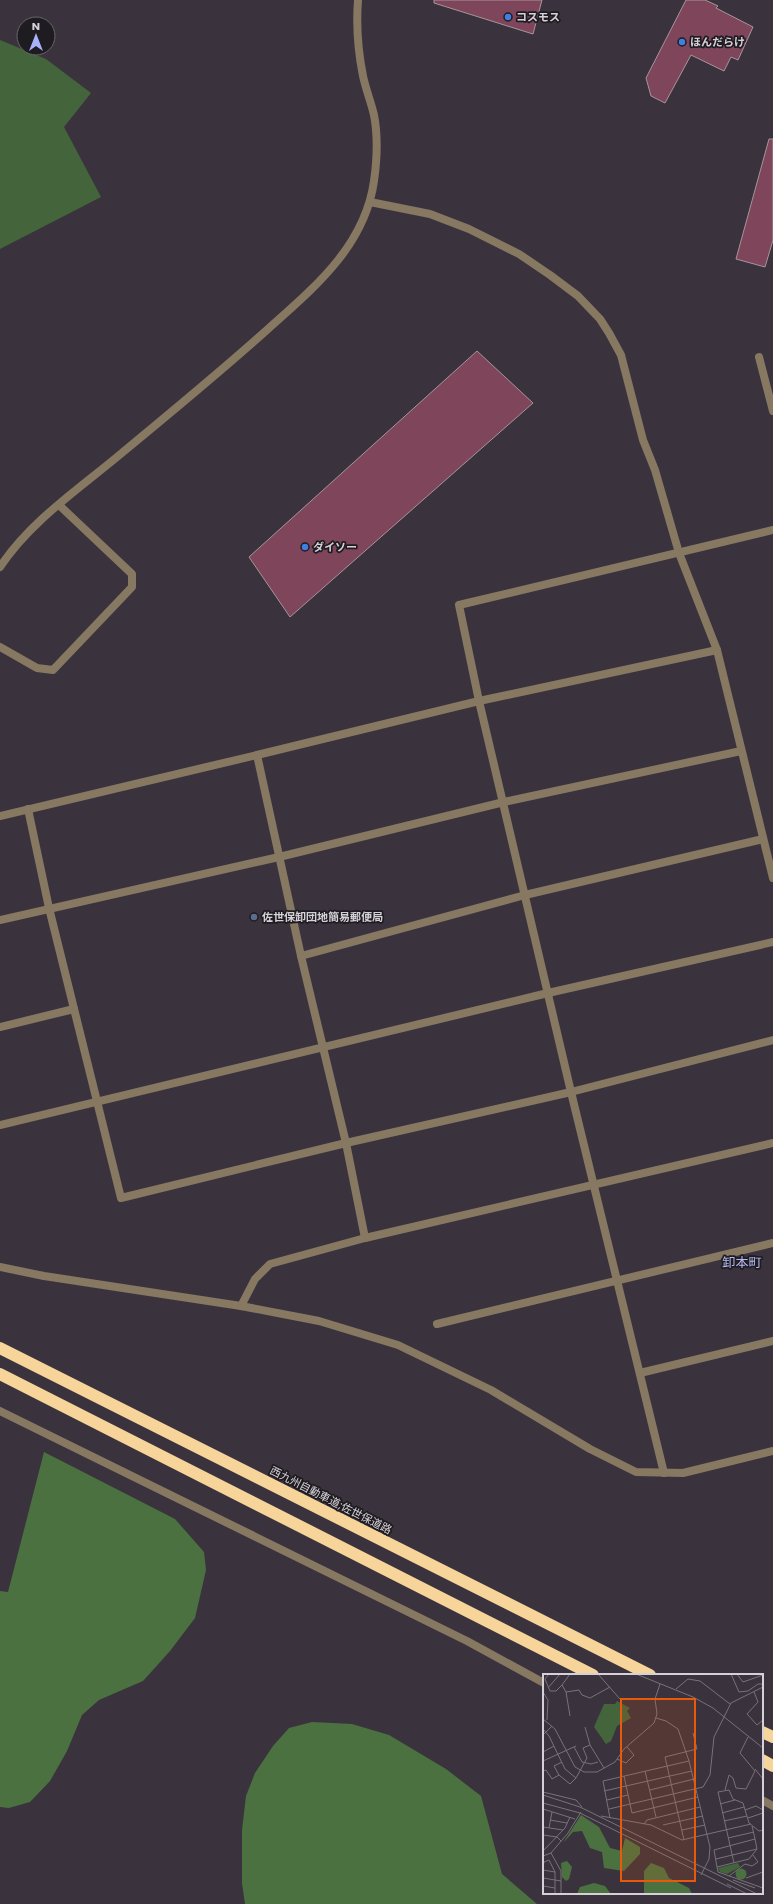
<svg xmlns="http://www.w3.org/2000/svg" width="773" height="1904" viewBox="0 0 773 1904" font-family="Poppins,'Noto Sans JP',sans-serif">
<rect width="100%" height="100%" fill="#3a333d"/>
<!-- green -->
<polygon fill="#44643b" points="0,40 46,59 91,93 64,127 101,197 0,249"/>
<!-- forest -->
<g fill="#4c7141">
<polygon points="44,1452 175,1519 204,1552 206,1570 195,1618 170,1651 143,1681 99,1700 82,1715 67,1751 50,1781 30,1802 9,1808 0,1807 0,1591 8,1592"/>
<polygon points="312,1722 352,1724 389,1735 446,1769 481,1796 502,1874 537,1904 245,1904 242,1883 242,1830 246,1796 255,1773 273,1746 289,1728"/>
</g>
<!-- building -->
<g fill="#7f455b" stroke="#a6959b">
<polygon points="434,0 542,0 533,34 434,3"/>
<polygon points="686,0 705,0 718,6 716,8 753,27 738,60 731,57 724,71 691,55 665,103 651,96 646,78"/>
<polygon points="769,139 773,139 773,240 765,267 736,259"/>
<polygon points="477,351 533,403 290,617 249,557"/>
</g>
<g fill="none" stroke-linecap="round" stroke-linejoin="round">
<!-- minor -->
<g stroke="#877861" stroke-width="8">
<polyline points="759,357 773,411"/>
<polyline points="257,755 301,956 346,1143 365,1238"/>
<polyline points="28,809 49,908 121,1198 346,1143 571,1092 773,1040"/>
<polyline points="0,816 257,755 479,701 717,650"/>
<polyline points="0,920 279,857 504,802 741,751"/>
<polyline points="301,956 525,895 763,839"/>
<polyline points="0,1027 74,1009"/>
<polyline points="241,1306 255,1279 270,1264 365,1238 773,1143"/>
<polyline points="437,1324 773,1243"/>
<polyline points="640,1373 773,1341"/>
<polyline points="0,1411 467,1641 544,1683"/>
<polyline points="664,1473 571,1092 479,701 459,605 773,530"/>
<polyline points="762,1800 773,1806"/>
</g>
<!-- tertiary -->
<g stroke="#877861" stroke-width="8">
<polyline points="370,202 430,214 469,229 519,254 550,275 578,296 600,319 609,333 621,355 643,440 655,470 679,553 717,650 773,878"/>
<path d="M0,567C30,522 76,491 117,457C168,415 219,373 268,329C314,288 365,246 374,181C377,160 378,136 374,115C371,102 366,90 363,76C358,51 356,26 358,0"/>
<polyline points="0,647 37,668 53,670 132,587 132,574 59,505"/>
<polyline points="0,1125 548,993 773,942"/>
<polyline points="0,1267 44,1276 241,1306 319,1321 398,1345 491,1390 590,1449 636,1472 683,1473 773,1451"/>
</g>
<!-- motorway -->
<g stroke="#f7d499" stroke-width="12">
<polyline points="0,1348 650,1675"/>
<polyline points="0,1374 593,1675"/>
<polyline points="762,1732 773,1737"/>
<polyline points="762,1760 773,1766"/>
</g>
</g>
<!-- markers -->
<g fill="#3f7fe0" stroke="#1f1c21" stroke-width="1.5">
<circle cx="508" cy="17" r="4"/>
<circle cx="682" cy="42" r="4"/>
<circle cx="305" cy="547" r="4"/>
</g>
<circle fill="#5c6f8a" stroke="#1f1c21" stroke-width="1.5" cx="254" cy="917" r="4"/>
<g text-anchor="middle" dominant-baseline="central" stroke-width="3.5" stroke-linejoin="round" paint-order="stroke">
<!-- poi labels -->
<g font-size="11" font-weight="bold" fill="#d6d1d8" stroke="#1f1c21" text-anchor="start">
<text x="516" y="17">コスモス</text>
<text x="690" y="42">ほんだらけ</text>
<text x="313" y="547">ダイソー</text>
<text x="262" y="917">佐世保卸団地簡易郵便局</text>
</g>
<!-- street labels -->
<g font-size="11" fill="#d6d1d8" stroke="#1f1c21">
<text transform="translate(331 1500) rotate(27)">西九州自動車道;佐世保道路</text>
</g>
<!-- quarter labels -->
<g font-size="13" fill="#b4baf3" stroke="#1f1c21">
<text x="742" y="1262">卸本町</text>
</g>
</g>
<!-- overview -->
<g transform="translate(543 1674)">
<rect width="220" height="220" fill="#3a333d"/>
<path d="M74,27L87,34L84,37L88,44L74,52L68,67L63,70L51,53L61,30H72ZM195,189L197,193L184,200L177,198L175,194Z" fill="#44643b"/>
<path d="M38,141L56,153L67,174L79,177L82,164L97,173V180L81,197L61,194L59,178L47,174L39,157L30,158L20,169ZM24,187L29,193L26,205L23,207L19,203L18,189ZM108,189L121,194L126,204L146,214L149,220H101V197ZM192.5 200a5.5 5.5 0 1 1 11 0a5.5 5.5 0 1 1-11 0ZM51,209L62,212L68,220H34L37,213Z" fill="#4c7141"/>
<path fill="none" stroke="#78727b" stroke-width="1" d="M6,0L2,5L7,17H13L19,11M55,0L77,25M93,0L150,23L170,34L220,74M188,0L196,18L205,17L215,10H220M194,0L200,8L220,1M5,14L17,0M133,15L145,5L157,7L187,30M0,18L5,26L4,46M23,18L36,16L39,21L47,24L67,13M211,18L215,28L204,40L214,51L220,46M27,42L23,18L19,11L27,0M113,44L123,47L135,55L146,87L167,173L166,185L158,201M0,45L12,55L32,93L41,98H54L72,88L81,75L111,49L114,40L112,25L117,10M42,53L47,71M0,55L6,62L22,95L33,104L44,84L40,74L47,71L61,94M0,61L9,52M31,73L39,88L48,90L55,88M0,78L11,72M74,85L83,89L91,81L84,73M0,87L33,72M19,88L11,92L16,101L27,110L33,104M212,95L220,105M0,97L3,96L9,105L16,101M102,97L113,143M81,102L89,139L155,123M107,116L151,105M182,116L186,101L190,104L193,114L203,115L212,97L197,79L205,63M61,117L149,97M0,118L33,126L39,133M0,121L37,133L214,220M64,126L85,121M0,129L37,139L188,214M177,130L192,126M0,135L32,145M66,135L160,113L167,101L171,63L188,29L220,13M202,136L213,132L220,136M179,139L201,133M58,142L108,151L139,166L208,150M67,144L60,107L146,87M205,144L220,139M7,146L24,149M181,147L204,142M101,150L104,146L157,133M120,151L160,142M209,152L212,165L214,175L206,185L174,193L171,176L212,165M0,153L20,156M6,154L9,138M139,156L162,151M0,161L14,163L18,167M185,164L211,158M141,166L122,83L154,75L150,59M0,177L22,154L27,143M8,179L18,197V220M0,182L8,179L25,159L38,138M173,185L214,175M191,189L175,118L186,116L190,125L200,129L206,149L216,157L220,156M0,192L1,188L6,186L12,198V220M174,193L175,198L220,214M0,196L12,198M186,202L202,190L209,192L215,188L210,181M0,204L18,207M203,204L220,198M190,206L212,214M184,210L204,220M0,212L12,214"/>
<path fill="#e8590c" fill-opacity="0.15" stroke="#e8590c" stroke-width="2" d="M78,25H152V207H78Z"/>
<rect width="220" height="220" fill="none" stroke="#d6d1d8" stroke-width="2"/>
</g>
<!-- north arrow -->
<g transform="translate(36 36)"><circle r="19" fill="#1f1c21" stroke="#68646a"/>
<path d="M0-3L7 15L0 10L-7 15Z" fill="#a9b0fc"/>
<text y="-6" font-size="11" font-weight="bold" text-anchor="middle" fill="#d6d1d8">N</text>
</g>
</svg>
